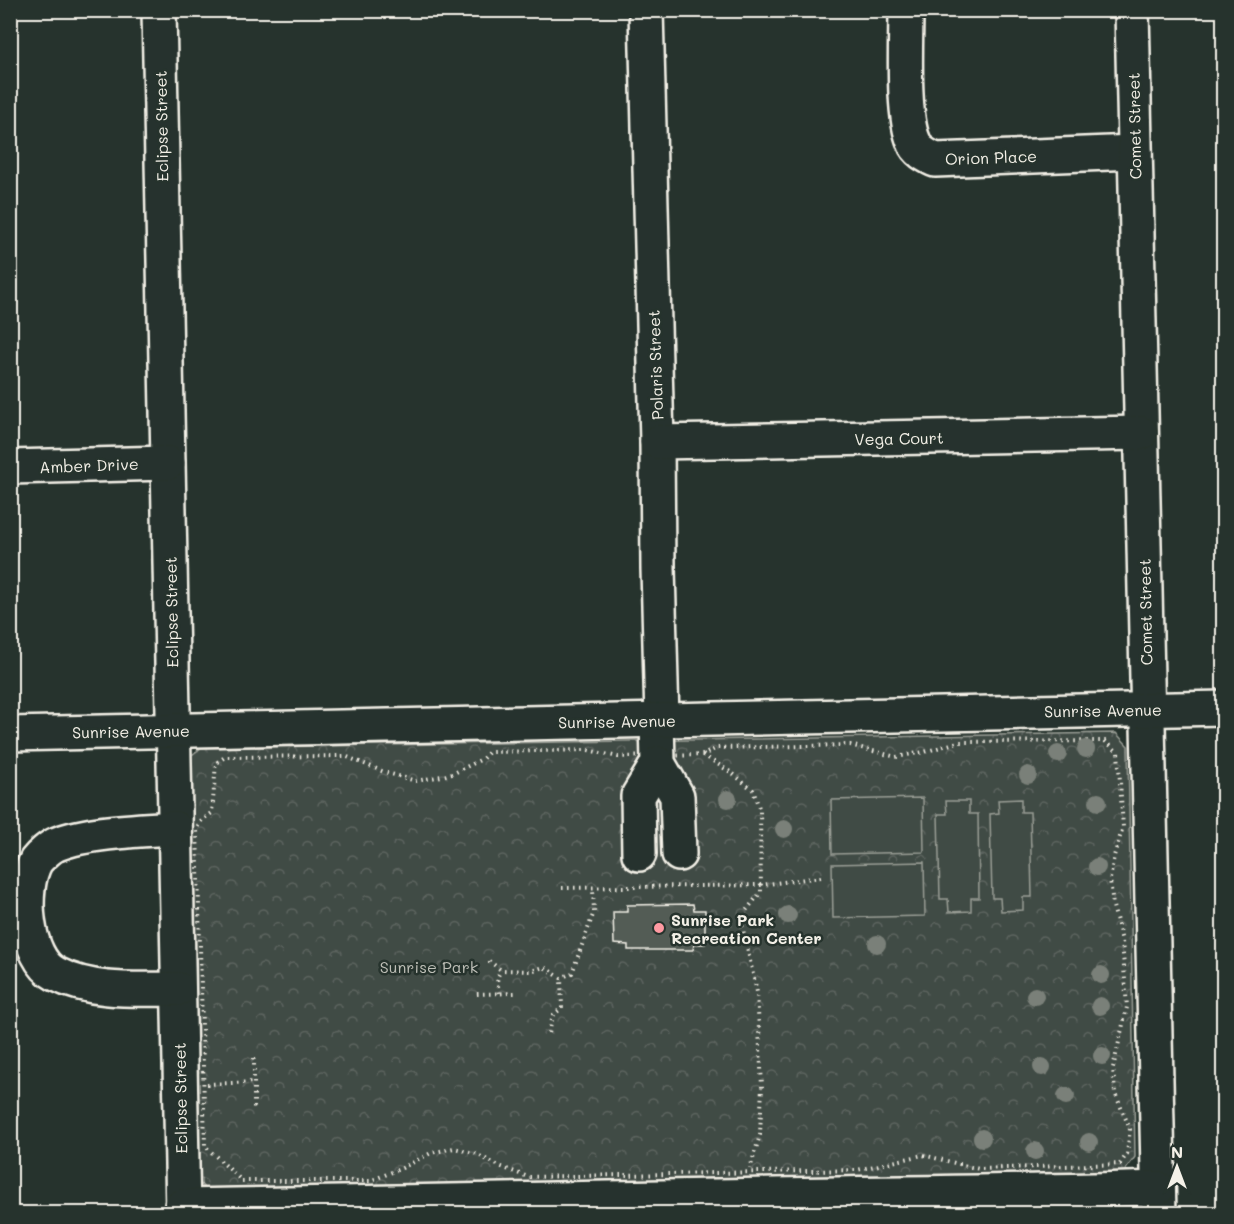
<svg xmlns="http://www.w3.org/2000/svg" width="1234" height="1224" viewBox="0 0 1234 1224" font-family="Mali,sans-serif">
<defs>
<pattern id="park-crowns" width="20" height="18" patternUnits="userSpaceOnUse" patternTransform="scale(1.5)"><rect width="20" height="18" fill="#414b45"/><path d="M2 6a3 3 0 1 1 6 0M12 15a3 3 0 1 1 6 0" fill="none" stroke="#5d6560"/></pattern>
</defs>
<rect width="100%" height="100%" fill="#26332d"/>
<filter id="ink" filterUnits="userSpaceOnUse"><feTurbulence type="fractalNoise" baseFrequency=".0167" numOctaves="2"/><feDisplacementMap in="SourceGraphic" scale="12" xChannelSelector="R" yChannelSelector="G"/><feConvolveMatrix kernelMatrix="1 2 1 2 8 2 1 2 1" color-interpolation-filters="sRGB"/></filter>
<g filter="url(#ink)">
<!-- park -->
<polygon fill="url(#park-crowns)" stroke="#9a9e96" stroke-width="1.5" points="1116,733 1128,746 1135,1157 1124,1172 210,1194 196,1179 188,758 201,748"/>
<!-- garden -->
<g fill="#414b45" stroke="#9a9e96" stroke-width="1.5">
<polygon points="923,798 924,852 832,854 831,800"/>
<polygon points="1021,799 1021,812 1030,812 1032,897 1023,897 1023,910 1001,911 1000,898 992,898 990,814 999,813 998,800"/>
<polygon points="946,801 969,801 969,814 978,814 979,898 971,898 971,911 949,912 948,899 940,899 938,814 947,814"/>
<polygon points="924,862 925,916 833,918 832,864"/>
</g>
<!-- building -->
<polygon fill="#525c55" stroke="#f4f1e8" stroke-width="1.5" points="693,904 694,910 705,910 705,944 694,944 693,950 628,950 628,945 614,944 613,912 627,912 627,905"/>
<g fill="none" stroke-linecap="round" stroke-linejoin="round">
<defs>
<g id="minor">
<polyline points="159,10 183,1214"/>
<polyline points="646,10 657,442 658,568 662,720"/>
<path d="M906,10C906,43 902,116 914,142C917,151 927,156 935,160L1135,152"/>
<polyline points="1132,10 1159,1214"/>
<polyline points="657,442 1141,433"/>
<polyline points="10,467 168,463"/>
<polyline points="657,720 658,763 677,796 679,854"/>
<polyline points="10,734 1224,708"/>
<path d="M175,828C142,830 87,832 57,844C51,846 40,856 36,861C20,889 25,958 56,974C93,993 138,989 178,989"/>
<polyline points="639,854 638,796 658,763"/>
<path d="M182,1206C380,1204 578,1200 776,1195C903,1192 1031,1193 1158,1188"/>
</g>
</defs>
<!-- minor casing -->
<use href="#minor" stroke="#f4f1e8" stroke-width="38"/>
<!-- path -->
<g stroke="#f4f1e8" stroke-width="4" stroke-dasharray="1.5 4.5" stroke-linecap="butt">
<polygon points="1105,741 1118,752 1123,827 1114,856 1110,879 1113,906 1122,941 1127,1007 1113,1068 1115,1093 1130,1129 1127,1154 1120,1164 979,1169 923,1155 857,1170 528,1177 499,1166 474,1153 454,1148 431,1153 402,1168 370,1181 242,1181 205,1146 197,828 202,820 212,813 216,763 225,757 345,756 384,772 416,781 452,774 482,759 489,752 588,750 618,757 703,755 717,748 850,745 896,757 924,752 958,742"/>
<polyline points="703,755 732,773 753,790 760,811 761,892 745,912 742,925 757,992 762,1086 760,1135 750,1169"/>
<polyline points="562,888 761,885 821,877"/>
<polyline points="489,961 501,970 531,971 544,967 561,978 572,973 594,912 593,888"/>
<polyline points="499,993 497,978 501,970"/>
<polyline points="477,994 516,993"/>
<polyline points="549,1033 553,1015 562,1008 561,978"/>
<polyline points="254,1058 254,1109"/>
<polyline points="207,1084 254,1082"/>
</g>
<!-- minor -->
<use href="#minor" stroke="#26332d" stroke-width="33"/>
</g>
<!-- trees -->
<g fill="#7a8079">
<circle cx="1086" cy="749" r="9"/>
<circle cx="1058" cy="754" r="9"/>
<circle cx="1028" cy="775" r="9"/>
<circle cx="728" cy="799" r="9"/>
<circle cx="1098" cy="802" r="9"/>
<circle cx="784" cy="829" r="9"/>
<circle cx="1097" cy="867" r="9"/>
<circle cx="788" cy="915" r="9"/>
<circle cx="877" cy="944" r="9"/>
<circle cx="1101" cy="975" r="9"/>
<circle cx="1035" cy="996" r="9"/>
<circle cx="1100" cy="1006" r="9"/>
<circle cx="1102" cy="1056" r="9"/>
<circle cx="1042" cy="1067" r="9"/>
<circle cx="1066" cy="1096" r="9"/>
<circle cx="982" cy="1138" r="9"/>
<circle cx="1089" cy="1142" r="9"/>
<circle cx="1035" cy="1151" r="9"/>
</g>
</g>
<!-- markers -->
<circle fill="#ff9aa2" stroke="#26332d" stroke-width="2" cx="659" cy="928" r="6"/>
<g text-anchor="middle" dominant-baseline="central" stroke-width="5" stroke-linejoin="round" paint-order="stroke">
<!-- street labels -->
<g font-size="16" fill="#f4f1e8" stroke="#26332d">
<text transform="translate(161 126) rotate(-91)">Eclipse Street</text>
<text transform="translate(1134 126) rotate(-91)">Comet Street</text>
<text transform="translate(991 157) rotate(-2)">Orion Place</text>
<text transform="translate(655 365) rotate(-92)">Polaris Street</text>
<text transform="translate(899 438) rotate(-1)">Vega Court</text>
<text transform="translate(89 465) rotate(-2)">Amber Drive</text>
<text transform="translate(171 612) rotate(-91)">Eclipse Street</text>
<text transform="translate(1145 612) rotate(-91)">Comet Street</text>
<text transform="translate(1103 710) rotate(-1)">Sunrise Avenue</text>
<text transform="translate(617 721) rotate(-1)">Sunrise Avenue</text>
<text transform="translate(131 731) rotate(-1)">Sunrise Avenue</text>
<text transform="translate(180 1098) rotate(-91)">Eclipse Street</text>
</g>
<!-- poi labels -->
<g font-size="16" font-weight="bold" fill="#f4f1e8" stroke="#26332d" text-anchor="start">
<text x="671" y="919">Sunrise Park<tspan x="671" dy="18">Recreation Center</tspan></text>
</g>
<!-- park labels -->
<g font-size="16" fill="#bebfb7" stroke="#26332d">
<text x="429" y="966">Sunrise Park</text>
</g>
</g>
<!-- margin -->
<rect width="1234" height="1224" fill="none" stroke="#26332d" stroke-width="36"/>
<rect x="18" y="18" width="1198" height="1188" fill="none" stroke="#f4f1e8" stroke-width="2" filter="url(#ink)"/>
<!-- north arrow -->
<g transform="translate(1177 1167)" stroke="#26332d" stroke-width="4.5" paint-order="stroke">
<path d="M0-4.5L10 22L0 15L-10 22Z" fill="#f4f1e8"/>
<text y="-9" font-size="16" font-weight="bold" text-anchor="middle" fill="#f4f1e8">N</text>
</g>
</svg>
